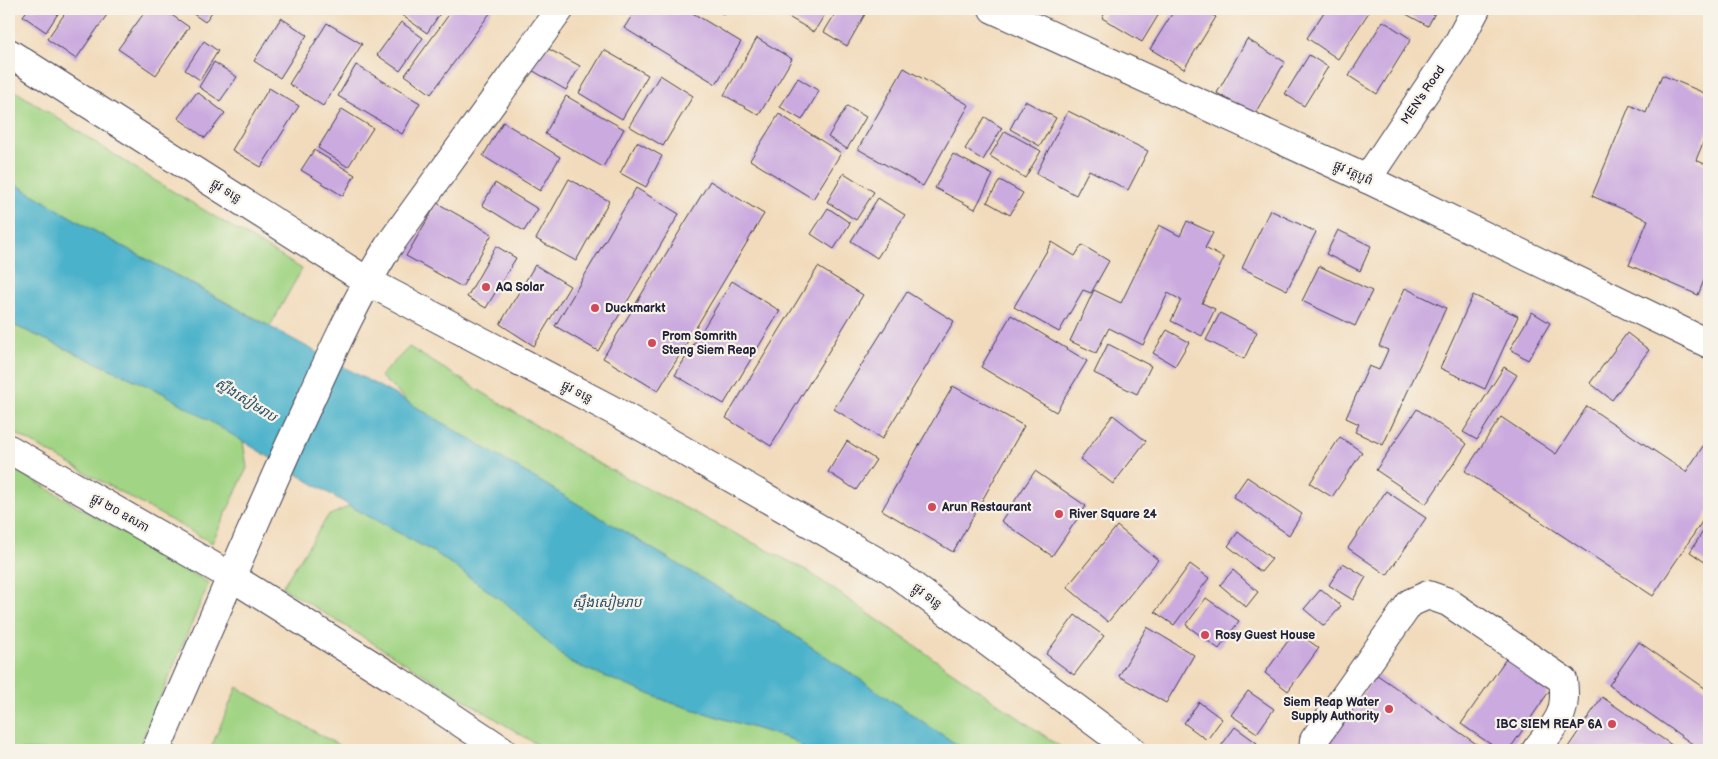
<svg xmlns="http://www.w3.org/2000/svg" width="1718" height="759" viewBox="0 0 1718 759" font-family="'Balsamiq Sans','Noto Sans Khmer',sans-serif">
<rect width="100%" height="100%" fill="#f7f3e8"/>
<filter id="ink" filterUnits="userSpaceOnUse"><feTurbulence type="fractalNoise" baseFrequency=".02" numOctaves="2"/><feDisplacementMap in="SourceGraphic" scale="10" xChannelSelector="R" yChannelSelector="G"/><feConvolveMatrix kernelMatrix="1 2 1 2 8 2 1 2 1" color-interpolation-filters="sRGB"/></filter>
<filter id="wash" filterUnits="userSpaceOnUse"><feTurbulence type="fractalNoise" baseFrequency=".0096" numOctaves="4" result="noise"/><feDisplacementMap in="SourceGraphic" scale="20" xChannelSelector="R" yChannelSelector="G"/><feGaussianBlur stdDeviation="1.12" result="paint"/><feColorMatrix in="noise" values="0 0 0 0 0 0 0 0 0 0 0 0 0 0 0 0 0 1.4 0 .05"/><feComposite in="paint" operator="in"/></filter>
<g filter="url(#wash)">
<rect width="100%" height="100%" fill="#f2dbbc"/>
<!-- green -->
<g fill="#a1d484" stroke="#627b60">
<polygon points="9,87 154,180 302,269 270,326 91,229 9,180"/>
<polygon points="9,323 163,393 243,441 247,468 212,543 9,430"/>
<polygon points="409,347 592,460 806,570 1065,750 965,750 776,623 408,402 380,376"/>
<polygon points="9,466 209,583 138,750 9,750"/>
<polygon points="350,506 437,554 508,605 569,662 669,702 793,740 806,750 546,750 282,587 328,516"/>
<polygon points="237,687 347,750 210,750"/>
</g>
<!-- water -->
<polygon fill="#4cb2cb" stroke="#376a83" points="9,180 91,229 408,402 776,623 965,750 806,750 793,740 669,702 569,662 508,605 437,554 350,506 163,393 9,323"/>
<g id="blocks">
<!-- building -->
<g fill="#cbaadf">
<polygon points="28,9 61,9 46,32 23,16"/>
<polygon points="68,9 111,9 76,59 47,39"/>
<polygon points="147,9 163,9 189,27 156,75 118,49"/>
<polygon points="186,9 214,9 205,22"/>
<polygon points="393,9 443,9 427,33"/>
<polygon points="453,9 493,9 431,94 405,75"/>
<polygon points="636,9 686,9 741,42 716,84 624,28"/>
<polygon points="715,9 727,9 724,14"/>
<polygon points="775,9 828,9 814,32"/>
<polygon points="838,9 868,9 847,46 824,32"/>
<polygon points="1107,9 1162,9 1142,42 1102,18"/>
<polygon points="1175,9 1202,9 1216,17 1184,69 1150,49"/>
<polygon points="1326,9 1371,9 1338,59 1307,38"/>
<polygon points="1397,9 1437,9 1428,26"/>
<polygon points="1627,9 1642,9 1640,14"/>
<polygon points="281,18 307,35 280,78 254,61"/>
<polygon points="1383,21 1411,39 1377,94 1349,76"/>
<polygon points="401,22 423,38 400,71 377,55"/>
<polygon points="327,23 362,44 323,106 289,84"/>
<polygon points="757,38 792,59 759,115 724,95"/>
<polygon points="1247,39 1285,62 1254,115 1217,93"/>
<polygon points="204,41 218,51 200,80 185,70"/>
<polygon points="543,46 580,66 566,90 530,69"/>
<polygon points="604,50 648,75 622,119 579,93"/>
<polygon points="1309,55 1328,67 1304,106 1285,94"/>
<polygon points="214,62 237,77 220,101 199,87"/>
<polygon points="356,65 420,103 402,134 338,96"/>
<polygon points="904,68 969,105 923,186 858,149"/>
<polygon points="660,75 693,96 663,146 629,126"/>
<polygon points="1662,75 1709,95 1709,128 1696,160 1709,166 1709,268 1698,295 1629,265 1648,220 1592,196 1630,105 1646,113"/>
<polygon points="798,78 819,91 802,120 780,107"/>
<polygon points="269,88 299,106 261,167 232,150"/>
<polygon points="197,92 225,113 205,138 178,118"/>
<polygon points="566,96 624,129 603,167 545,134"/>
<polygon points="1025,101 1056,118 1040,146 1010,129"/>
<polygon points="847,106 866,117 847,149 828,137"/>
<polygon points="342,109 373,128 348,167 318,148"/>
<polygon points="1068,111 1148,151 1128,190 1089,170 1076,195 1036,174"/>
<polygon points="779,114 841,153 813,199 750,160"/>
<polygon points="985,117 1002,128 983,160 965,149"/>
<polygon points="503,122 560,157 540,191 483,156"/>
<polygon points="1005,131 1041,151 1025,178 990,156"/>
<polygon points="637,142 662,156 646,187 620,173"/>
<polygon points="314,150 355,175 343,196 301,170"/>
<polygon points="953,154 993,175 975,209 935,188"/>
<polygon points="844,173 874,192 856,220 827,202"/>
<polygon points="569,179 609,201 576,261 536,239"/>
<polygon points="1000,180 1023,193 1010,215 987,202"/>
<polygon points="710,181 764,214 658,391 603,358"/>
<polygon points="495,183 538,209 524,231 482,205"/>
<polygon points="636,188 679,214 598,351 555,326"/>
<polygon points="878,198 905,215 877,258 851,241"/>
<polygon points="437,203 492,234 462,287 406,256"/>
<polygon points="828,208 850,223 834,249 811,234"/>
<polygon points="1270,210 1316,232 1287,290 1242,268"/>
<polygon points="1187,221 1213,233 1205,248 1224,258 1202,303 1215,309 1202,336 1171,321 1181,300 1168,293 1143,345 1109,328 1096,353 1070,341 1094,290 1121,303 1159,225 1180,236"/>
<polygon points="1338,230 1371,246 1360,271 1326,254"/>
<polygon points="1052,242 1075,256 1082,245 1109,261 1091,293 1083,290 1059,332 1014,307"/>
<polygon points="496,246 516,258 486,308 467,297"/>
<polygon points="535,265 570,286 534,346 500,324"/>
<polygon points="1319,266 1372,291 1355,326 1302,301"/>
<polygon points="818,267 863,295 771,446 726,418"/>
<polygon points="732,281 780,311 724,404 675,375"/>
<polygon points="1405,288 1446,308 1383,445 1355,432 1359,424 1346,418 1369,366 1379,370 1388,350 1379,346"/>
<polygon points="907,292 954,321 882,439 834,409"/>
<polygon points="1473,295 1518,316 1485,389 1440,368"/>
<polygon points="1532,312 1550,323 1528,360 1510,349"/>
<polygon points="1220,313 1257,332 1244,359 1206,340"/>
<polygon points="1011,315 1087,361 1056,412 981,367"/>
<polygon points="1167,330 1189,342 1175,366 1153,353"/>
<polygon points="1627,333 1649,350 1612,400 1590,383"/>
<polygon points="1108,344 1151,366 1137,394 1094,373"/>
<polygon points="1504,367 1517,375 1477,440 1463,432"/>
<polygon points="953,386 1024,426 953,552 882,510"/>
<polygon points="1587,406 1686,472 1709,437 1709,511 1653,596 1465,471 1501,417 1556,454"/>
<polygon points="1417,409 1467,444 1426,504 1376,470"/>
<polygon points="1113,415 1146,441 1113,484 1080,459"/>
<polygon points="1340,437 1362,452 1332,497 1310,483"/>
<polygon points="847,441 876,460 856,490 828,472"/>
<polygon points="1035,471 1086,506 1052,556 1001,521"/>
<polygon points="1247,477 1302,514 1289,535 1233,497"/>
<polygon points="1386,491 1426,518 1387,575 1348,548"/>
<polygon points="1709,522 1709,565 1690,552"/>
<polygon points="1117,526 1158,560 1108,622 1067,587"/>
<polygon points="1238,532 1272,559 1261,572 1228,546"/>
<polygon points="1343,563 1366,577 1353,600 1329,585"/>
<polygon points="1190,564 1209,578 1174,625 1155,612"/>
<polygon points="1233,570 1258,592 1246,607 1220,585"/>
<polygon points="1321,589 1341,606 1324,626 1304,609"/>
<polygon points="1206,598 1239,621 1219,649 1186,625"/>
<polygon points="1075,615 1104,636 1074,675 1046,654"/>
<polygon points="1147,627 1194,655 1166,703 1119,676"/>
<polygon points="1295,631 1319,648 1288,691 1265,673"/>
<polygon points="1639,642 1709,691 1709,750 1701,750 1609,685"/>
<polygon points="1508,656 1552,687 1509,750 1499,750 1461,724"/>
<polygon points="1376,674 1485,750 1338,750 1329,744"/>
<polygon points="1248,691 1274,709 1257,733 1231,715"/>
<polygon points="1602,697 1679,750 1566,750"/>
<polygon points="1199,702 1222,719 1207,740 1184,723"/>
<polygon points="1235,727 1257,743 1252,750 1218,750"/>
</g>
</g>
</g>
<g filter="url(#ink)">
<use href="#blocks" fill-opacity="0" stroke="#413e4e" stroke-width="1"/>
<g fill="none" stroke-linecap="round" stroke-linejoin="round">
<defs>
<g id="minor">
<polyline points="993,9 1367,179 1709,344"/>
<polyline points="9,53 367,281 618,413 890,569 1132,750"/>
<polyline points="1367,179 1458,43 1476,9"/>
<polyline points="9,449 230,576 398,681 502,750"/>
<path d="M156,750C200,648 244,546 290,444C321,378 349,310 388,247L560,9"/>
<path d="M1313,750L1314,740L1410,603L1428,595L1448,602L1563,680C1568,716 1556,723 1536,750"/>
</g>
</defs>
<!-- minor casing -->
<use href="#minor" stroke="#413e4e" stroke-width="30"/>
<!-- minor -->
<use href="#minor" stroke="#fff" stroke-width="28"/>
</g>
</g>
<!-- markers -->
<g fill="#d1495b" stroke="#f7f3e8" stroke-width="2">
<circle cx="486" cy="287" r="5"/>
<circle cx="595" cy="308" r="5"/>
<circle cx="652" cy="343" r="5"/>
<circle cx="932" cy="507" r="5"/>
<circle cx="1059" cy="514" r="5"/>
<circle cx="1205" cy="635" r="5"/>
<circle cx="1389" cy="709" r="5"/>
<circle cx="1612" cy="724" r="5"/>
</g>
<g text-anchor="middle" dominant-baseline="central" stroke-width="4.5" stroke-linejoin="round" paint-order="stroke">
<!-- street labels -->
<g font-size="12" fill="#22223b" stroke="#f7f3e8">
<text transform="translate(1423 95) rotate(-56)">MEN's Road</text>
<text transform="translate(1353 173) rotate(25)">ផ្លូវ វត្តបូព៌</text>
<text transform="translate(226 191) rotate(32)">ផ្លូវ ទន្លេ</text>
<text transform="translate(577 392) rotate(28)">ផ្លូវ ទន្លេ</text>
<text transform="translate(120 513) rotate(30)">ផ្លូវ ២០ ឧសភា</text>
<text transform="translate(927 596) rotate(37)">ផ្លូវ ទន្លេ</text>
</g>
<!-- poi labels -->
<g font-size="12" font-weight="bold" fill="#22223b" stroke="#f7f3e8" text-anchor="start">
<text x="496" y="287">AQ Solar</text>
<text x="605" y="308">Duckmarkt</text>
<text x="662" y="336">Prom Somrith<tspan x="662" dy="14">Steng Siem Reap</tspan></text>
<text x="942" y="507">Arun Restaurant</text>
<text x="1069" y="514">River Square 24</text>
<text x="1215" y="635">Rosy Guest House</text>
<text x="1379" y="702" text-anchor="end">Siem Reap Water<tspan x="1379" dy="14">Supply Authority</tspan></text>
<text x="1602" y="724" text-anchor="end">IBC SIEM REAP 6A</text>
</g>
<!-- water labels -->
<g font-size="14" font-style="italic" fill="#31546d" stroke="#f7f3e8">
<text transform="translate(246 400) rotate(32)">ស្ទឹងសៀមរាប</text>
<text x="607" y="602">ស្ទឹងសៀមរាប</text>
</g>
</g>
<!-- margin -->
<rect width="1718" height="759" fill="none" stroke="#f7f3e8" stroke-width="30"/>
</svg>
